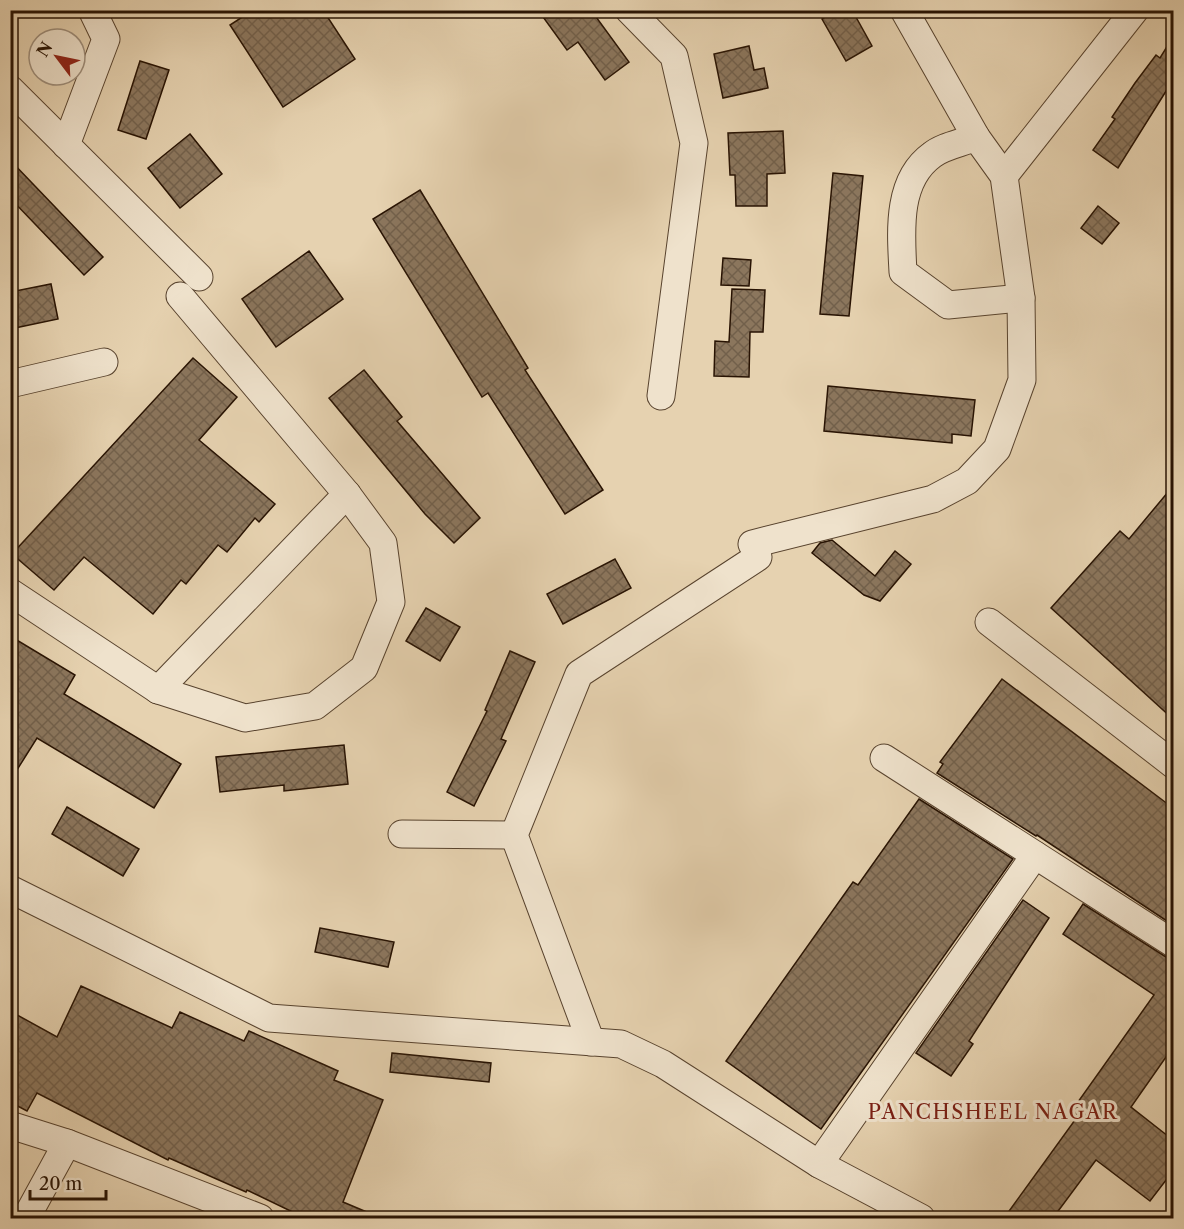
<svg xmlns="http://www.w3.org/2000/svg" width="1184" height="1229" viewBox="0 0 1184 1229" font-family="'Libre Caslon Text',serif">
<defs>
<pattern id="building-cross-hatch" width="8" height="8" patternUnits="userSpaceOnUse" patternTransform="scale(1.5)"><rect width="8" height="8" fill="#8b765d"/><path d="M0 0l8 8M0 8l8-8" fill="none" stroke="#72604b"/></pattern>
</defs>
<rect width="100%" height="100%" fill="#e6d2b0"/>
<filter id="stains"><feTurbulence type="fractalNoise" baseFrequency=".00333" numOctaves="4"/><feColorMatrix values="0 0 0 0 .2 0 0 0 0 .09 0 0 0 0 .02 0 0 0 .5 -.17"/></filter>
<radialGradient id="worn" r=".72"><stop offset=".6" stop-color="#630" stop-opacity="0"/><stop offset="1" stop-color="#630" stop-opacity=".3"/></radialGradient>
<!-- building -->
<g fill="url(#building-cross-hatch)" stroke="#281303" stroke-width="1.5">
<polygon points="253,10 323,10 355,59 283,107 230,25"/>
<polygon points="538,10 591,10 629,62 605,80 578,42 567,50"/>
<polygon points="836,10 852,10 872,46 846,61 822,19"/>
<polygon points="1173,37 1173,80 1118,168 1093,150 1115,119 1112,117 1135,83 1156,55 1160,58"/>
<polygon points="749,46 754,70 764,68 768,88 723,98 714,54"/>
<polygon points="140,61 169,70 146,139 118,130"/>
<polygon points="783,131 785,173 767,174 767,206 736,206 735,175 730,175 728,133"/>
<polygon points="190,134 222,174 180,208 148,168"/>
<polygon points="10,160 103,257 84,275 10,198"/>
<polygon points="833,173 863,176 849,316 820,314"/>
<polygon points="420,190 528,368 525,370 603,490 565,514 488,393 482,397 373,219"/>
<polygon points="1098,206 1119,223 1102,244 1081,228"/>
<polygon points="309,251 343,299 276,347 242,299"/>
<polygon points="723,258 751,260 749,286 721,285"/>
<polygon points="51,284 58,319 10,329 10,292"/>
<polygon points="732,289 765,290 763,332 750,332 749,377 714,376 715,341 729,342"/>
<polygon points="193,358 237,397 199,440 275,504 259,522 255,518 227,552 218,545 186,584 181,580 153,614 84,557 54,590 12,554"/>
<polygon points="364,370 402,417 397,421 480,518 454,543 425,514 329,398"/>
<polygon points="828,386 975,400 971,436 952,434 952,443 824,431"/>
<polygon points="1173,486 1173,719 1051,608 1120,531 1129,539"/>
<polygon points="832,540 875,576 895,551 911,564 880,601 864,595 812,553 820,543"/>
<polygon points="615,559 631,588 563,624 547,594"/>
<polygon points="426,608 460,627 440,661 406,641"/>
<polygon points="10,636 75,675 64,694 181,764 154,808 37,738 10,781"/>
<polygon points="510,651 535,662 501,739 506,741 474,806 447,792 487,711 485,710"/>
<polygon points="1002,679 1173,808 1173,925 1037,835 1036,836 937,773 943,764 940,762"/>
<polygon points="344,745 348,784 284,791 284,785 220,792 216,757"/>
<polygon points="919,799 1013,859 821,1129 726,1061 853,882 858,885"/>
<polygon points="67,807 139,849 123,876 52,834"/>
<polygon points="1023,900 1049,918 969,1041 973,1044 951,1076 916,1053"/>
<polygon points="1083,904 1166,957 1173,960 1173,1047 1131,1107 1173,1140 1173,1171 1150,1201 1096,1160 1053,1218 1004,1218 1075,1120 1068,1116 1154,995 1063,934"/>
<polygon points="320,928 394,942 388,967 315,952"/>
<polygon points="81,986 172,1028 180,1012 244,1041 249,1031 338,1071 334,1080 383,1100 343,1202 381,1218 305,1218 247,1190 246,1192 169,1158 168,1160 37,1093 27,1111 10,1102 10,1011 57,1037"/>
<polygon points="392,1053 491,1063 489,1082 390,1072"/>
</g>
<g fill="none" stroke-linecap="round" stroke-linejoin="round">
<defs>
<g id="street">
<polyline points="629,10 674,56 694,143 661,396"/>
<polyline points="10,89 199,277"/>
<path d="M976,137C962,143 943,146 932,155C896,181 901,233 903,272L948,305L1021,298"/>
<polyline points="66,145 106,39 92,10"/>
<polyline points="1004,176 1135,10"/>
<polyline points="10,384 104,362"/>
<polyline points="752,544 933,499 967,481 997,449 1022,380 1021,298 1004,176 976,137 904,10"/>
<polyline points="10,592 158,690 245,718 315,706 364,668 391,602 383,543 347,494 180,296"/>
<polyline points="989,622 1174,765"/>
<polyline points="158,690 347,494"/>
<polyline points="884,758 1174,944"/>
<polyline points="402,834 514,835"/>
<polyline points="10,889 269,1018 621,1044 663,1064 819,1164 921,1218"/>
<polyline points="591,1042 514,835 579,674 758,557"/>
<polyline points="10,1125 67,1143 260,1218"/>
<polyline points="819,1164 1035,855"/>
<polyline points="26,1218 67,1143"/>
</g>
</defs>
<!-- street casing -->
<use href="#street" stroke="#58432e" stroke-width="29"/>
<!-- street -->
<use href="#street" stroke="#efe2cc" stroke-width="27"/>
</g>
<g text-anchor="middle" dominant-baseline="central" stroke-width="6" stroke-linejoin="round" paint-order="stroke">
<!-- neighbourhood labels -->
<g font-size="20" letter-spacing="1.5" fill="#7a1f14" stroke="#efe2cc">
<text x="993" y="1112">PANCHSHEEL NAGAR</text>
</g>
</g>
<!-- margin -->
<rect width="1184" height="1229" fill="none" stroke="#e6d2b0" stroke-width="36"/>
<rect x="12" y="12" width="1160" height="1205" fill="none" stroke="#281303" stroke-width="3"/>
<rect x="18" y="18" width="1148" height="1193" fill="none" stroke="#281303" stroke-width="1.5"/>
<!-- north arrow -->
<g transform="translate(57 57) rotate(302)"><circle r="28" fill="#efe2cc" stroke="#9f8f7c" stroke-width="1.5"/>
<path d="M0-4.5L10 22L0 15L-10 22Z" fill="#8f2418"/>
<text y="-9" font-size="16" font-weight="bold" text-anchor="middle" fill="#281303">N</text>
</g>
<!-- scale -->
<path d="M30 1190v9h76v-9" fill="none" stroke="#281303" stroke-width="3"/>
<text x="39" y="1190" font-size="18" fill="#281303" stroke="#efe2cc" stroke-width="4.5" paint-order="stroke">20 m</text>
<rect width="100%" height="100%" filter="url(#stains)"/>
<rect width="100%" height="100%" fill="url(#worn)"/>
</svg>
